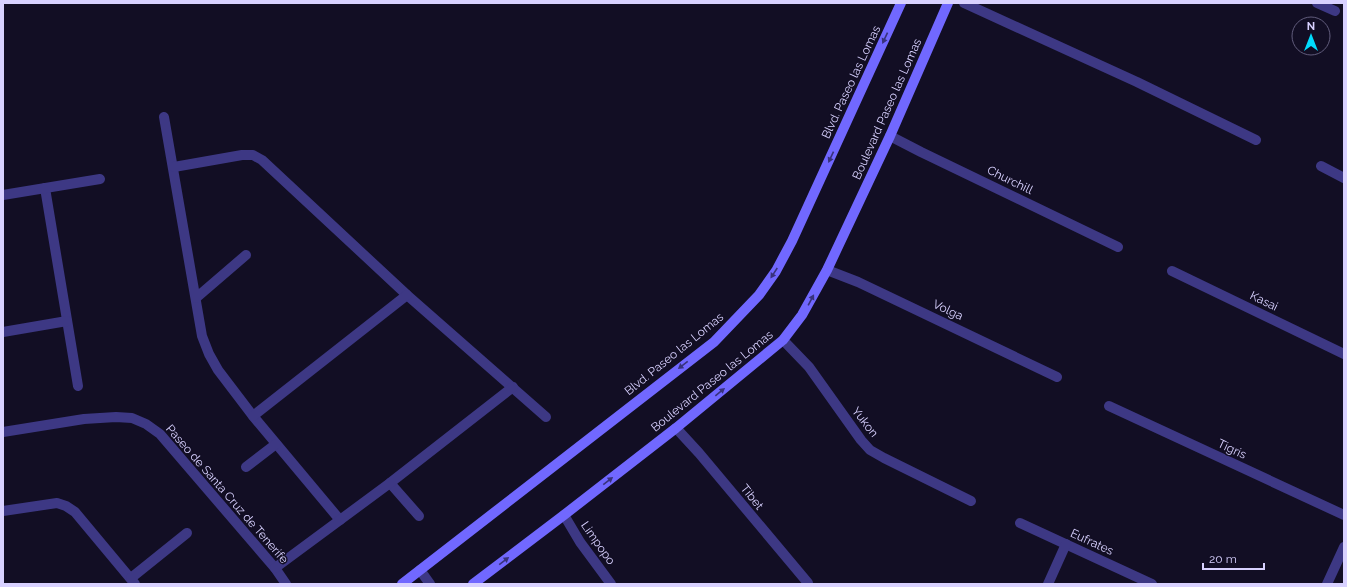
<svg xmlns="http://www.w3.org/2000/svg" width="1347" height="587" viewBox="0 0 1347 587" font-family="Raleway,sans-serif">
<rect width="100%" height="100%" fill="#120e24"/>
<g fill="none" stroke-linecap="round" stroke-linejoin="round">
<!-- street -->
<g stroke="#3d3884" stroke-width="10">
<polyline points="964,3 1137,82 1256,140"/>
<polyline points="1317,3 1335,11"/>
<polyline points="164,117 202,336 209,354 218,370 253,416 340,520"/>
<polyline points="890,136 921,152 1118,247"/>
<polyline points="1321,166 1344,178"/>
<polyline points="174,167 242,155 253,155 262,160 407,295 546,417"/>
<polyline points="45,188 78,386"/>
<polyline points="3,195 100,179"/>
<polyline points="827,270 858,282 1057,377"/>
<polyline points="1172,271 1344,354"/>
<polyline points="196,298 246,255"/>
<polyline points="3,332 67,321"/>
<polyline points="783,340 809,367 861,440 870,450 884,458 971,501"/>
<polyline points="1109,406 1344,515"/>
<polyline points="253,416 407,295"/>
<polyline points="676,428 699,453 808,583"/>
<polyline points="3,432 84,419 116,417 132,418 146,424 160,434 275,568 286,584"/>
<polyline points="246,467 276,444"/>
<polyline points="390,483 419,516"/>
<polyline points="3,511 57,503 66,506 75,512 135,584"/>
<polyline points="564,515 580,542 611,584"/>
<polyline points="1020,523 1152,584"/>
<polyline points="275,568 390,483 513,387"/>
<polyline points="420,570 430,584"/>
<polyline points="131,578 187,533"/>
<polyline points="1048,584 1066,544"/>
<polyline points="1327,584 1344,547"/>
</g>
<!-- secondary -->
<g stroke="#7168ff" stroke-width="10">
<polyline points="402,584 714,342 759,295 776,271 792,241 901,3"/>
<polyline points="473,584 564,515 676,428 783,340 802,315 827,270 890,136 948,3"/>
</g>
</g>
<!-- one-way arrows -->
<defs><path id="oneway-solid" d="M-6-.8H1V-3.2L6.5 0L1 3.2V.8H-6Z"/></defs>
<g fill="#38327c">
<use href="#oneway-solid" transform="translate(885 38) rotate(115)"/>
<use href="#oneway-solid" transform="translate(831 157) rotate(115)"/>
<use href="#oneway-solid" transform="translate(774 273) rotate(123)"/>
<use href="#oneway-solid" transform="translate(811 300) rotate(-62)"/>
<use href="#oneway-solid" transform="translate(683 365) rotate(142)"/>
<use href="#oneway-solid" transform="translate(720 392) rotate(-39)"/>
<use href="#oneway-solid" transform="translate(608 481) rotate(-38)"/>
<use href="#oneway-solid" transform="translate(504 561) rotate(-37)"/>
</g>
<g text-anchor="middle" dominant-baseline="central" stroke-width="3" stroke-linejoin="round" paint-order="stroke">
<!-- street labels -->
<g font-size="12" fill="#d8d1ff" stroke="#120e24">
<text transform="translate(851 82) rotate(-65)">Blvd. Paseo las Lomas</text>
<text transform="translate(887 109) rotate(-66)">Boulevard Paseo las Lomas</text>
<text transform="translate(1010 180) rotate(26)">Churchill</text>
<text transform="translate(1264 301) rotate(26)">Kasai</text>
<text transform="translate(948 310) rotate(25)">Volga</text>
<text transform="translate(674 354) rotate(-39)">Blvd. Paseo las Lomas</text>
<text transform="translate(712 381) rotate(-39)">Boulevard Paseo las Lomas</text>
<text transform="translate(865 422) rotate(52)">Yukon</text>
<text transform="translate(1232 449) rotate(25)">Tigris</text>
<text transform="translate(227 494) rotate(49)">Paseo de Santa Cruz de Tenerife</text>
<text transform="translate(752 497) rotate(51)">Tibet</text>
<text transform="translate(1092 542) rotate(25)">Eufrates</text>
<text transform="translate(598 543) rotate(55)">Limpopo</text>
</g>
</g>
<!-- border -->
<rect width="1347" height="587" fill="none" stroke="#d8d1ff" stroke-width="8"/>
<!-- north arrow -->
<g transform="translate(1311 36)"><circle r="19" fill="#120e24" stroke="#615c7c"/>
<path d="M0-3L7 15L0 10L-7 15Z" fill="#00dbfc"/>
<text y="-6" font-size="11" font-weight="bold" text-anchor="middle" fill="#d8d1ff">N</text>
</g>
<!-- scale -->
<path d="M1203 563v6h61v-6" fill="none" stroke="#d8d1ff" stroke-width="2"/>
<text x="1209" y="563" font-size="12" fill="#d8d1ff" stroke="#120e24" stroke-width="3" paint-order="stroke">20 m</text>
</svg>
